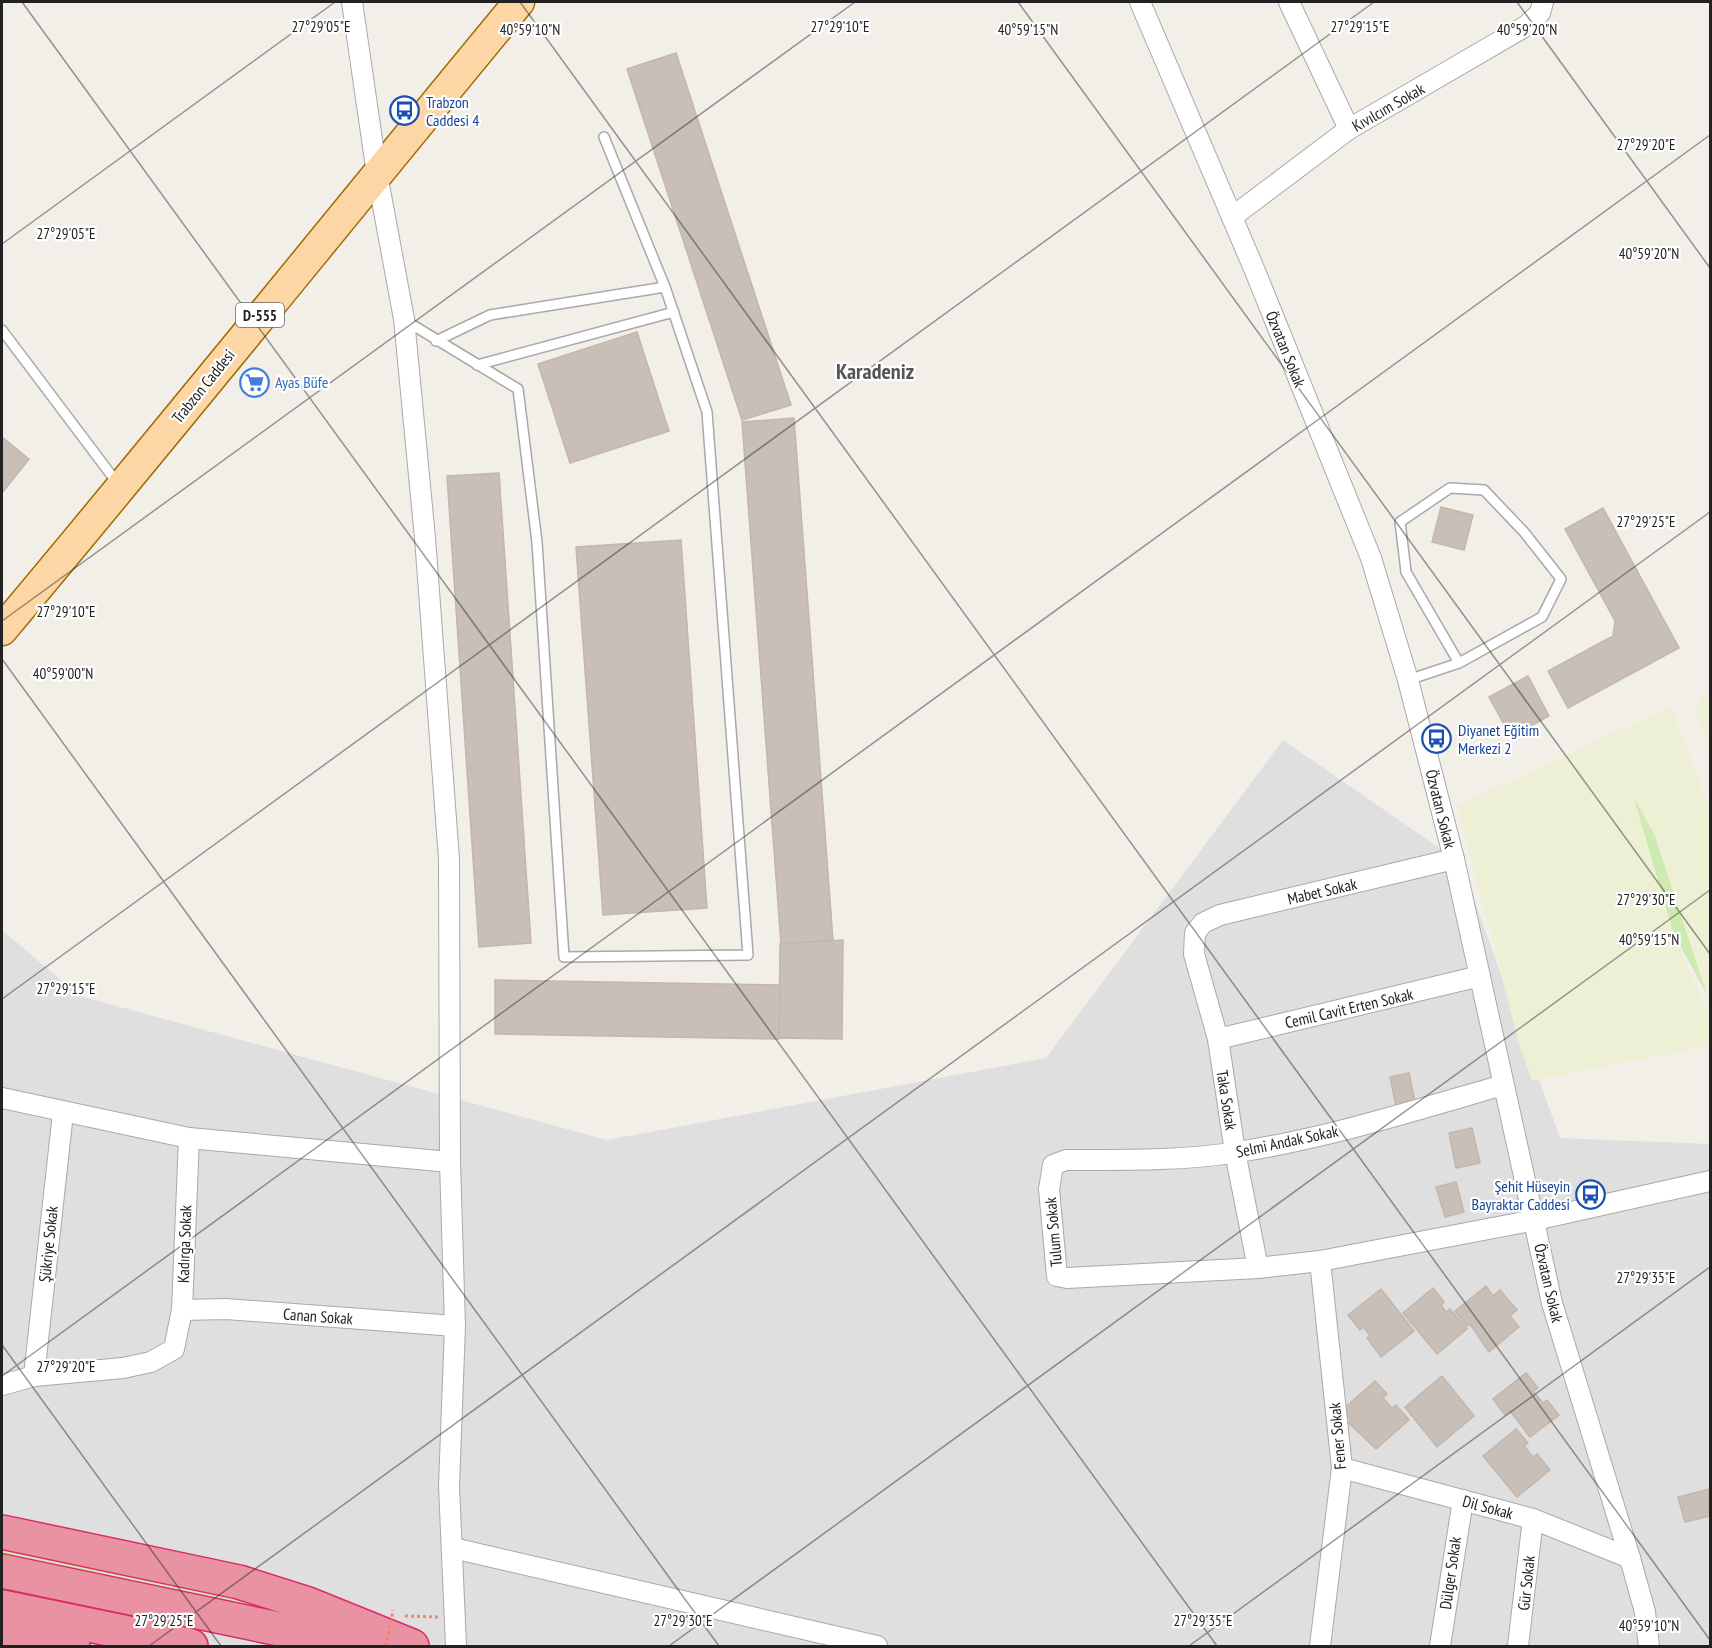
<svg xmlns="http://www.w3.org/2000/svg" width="1712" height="1648" viewBox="0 0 1712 1648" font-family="'PT Sans Narrow',sans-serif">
<rect width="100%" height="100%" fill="#f2efe9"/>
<!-- residential -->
<polygon fill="#e0dfdf" points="1283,740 1461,863 1560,1138 1710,1144 1710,1646 2,1646 2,930 80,996 607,1140 1046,1058"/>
<!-- farmland -->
<g fill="#eef0d5">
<polygon points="1710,691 1710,752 1695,710 1704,695"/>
<polygon points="1671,706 1710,810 1710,1008 1656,836 1655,870 1673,932 1710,1018 1710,1046 1532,1081 1520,1047 1457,806"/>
</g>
<!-- grass -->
<g fill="#cdebb0">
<polygon points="1634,798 1655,836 1707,995 1673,932"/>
<polygon points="2,1546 292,1610 289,1613 2,1553"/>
</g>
<!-- building -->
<g fill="#c7bfb8" stroke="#c4b6ab" stroke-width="1.5">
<polygon points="676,53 791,405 742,420 627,69"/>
<polygon points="637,332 669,431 570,463 538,364"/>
<polygon points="794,418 833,940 781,944 742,422"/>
<polygon points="2,437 29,459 2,493"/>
<polygon points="499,473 531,943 479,947 447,476"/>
<polygon points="1441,507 1473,515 1464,550 1432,542"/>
<polygon points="1603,508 1679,648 1568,708 1548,671 1613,636 1615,621 1565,529"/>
<polygon points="681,540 707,908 603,915 576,547"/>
<polygon points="1528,676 1549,716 1511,737 1489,697"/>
<polygon points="843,940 842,1039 779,1038 780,944"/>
<polygon points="495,980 780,985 779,1039 495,1034"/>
<polygon points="1409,1073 1416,1107 1397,1111 1390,1077"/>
<polygon points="1472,1128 1480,1163 1456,1168 1449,1133"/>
<polygon points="1456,1182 1464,1212 1445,1217 1436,1187"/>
<polygon points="1486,1286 1493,1296 1500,1290 1517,1310 1510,1316 1519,1327 1489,1352 1470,1324 1467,1326 1455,1311"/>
<polygon points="1433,1288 1444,1302 1441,1305 1446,1312 1450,1309 1467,1329 1437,1354 1403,1313"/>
<polygon points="1381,1289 1414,1331 1381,1357 1367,1338 1370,1336 1364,1327 1360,1330 1348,1315"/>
<polygon points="1526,1373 1538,1388 1533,1391 1543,1403 1547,1400 1559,1415 1530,1437 1510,1411 1505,1415 1493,1399"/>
<polygon points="1442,1376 1474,1416 1437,1447 1405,1407"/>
<polygon points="1375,1381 1387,1394 1383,1398 1392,1408 1396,1405 1409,1420 1376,1449 1348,1422 1351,1420 1342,1410"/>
<polygon points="1516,1429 1528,1443 1524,1446 1533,1457 1537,1454 1550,1470 1517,1497 1483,1456"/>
<polygon points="1710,1489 1710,1516 1685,1522 1678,1497"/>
</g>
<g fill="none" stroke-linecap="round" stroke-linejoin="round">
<defs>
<g id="lane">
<polyline points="406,321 518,389 537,542 564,957 748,955 707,412 665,287 604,137"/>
<polyline points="2,330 118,484"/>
<polyline points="436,341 490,315 665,287"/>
<polyline points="477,365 674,312"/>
<polyline points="1408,680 1459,663 1542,617 1561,579 1524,532 1484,490 1450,488 1400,522 1406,572 1459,663"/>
</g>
<g id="street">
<polyline points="352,2 377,174 404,319 425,538 449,859 450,1162 455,1326 449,1486 456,1646"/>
<polyline points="1140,2 1255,271 1371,558 1408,680 1454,859 1552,1303 1630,1558 1645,1612 1649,1646"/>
<polyline points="1289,2 1349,129"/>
<polyline points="1232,217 1349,129 1526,26 1540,13 1543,2"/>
<polyline points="1218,1039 1480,976"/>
<path d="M1503,1085C1416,1110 1328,1138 1238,1152C1181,1161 1124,1160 1066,1160L1053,1165L1049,1189L1057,1276L1067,1278L1258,1268L1320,1261L1535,1220L1710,1181"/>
<polyline points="2,1098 189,1138 450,1162"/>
<polyline points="1320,1261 1342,1468 1320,1646"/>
<polyline points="1258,1268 1235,1152 1218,1039 1194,954 1195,933 1203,923 1220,915 1454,859"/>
<polyline points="182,1310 226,1309 455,1326"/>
<polyline points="34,1376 63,1113"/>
<polyline points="2,1385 34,1376 123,1368 151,1362 174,1349 182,1310 189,1138"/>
<polyline points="1342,1468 1533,1519 1630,1558"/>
<polyline points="453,1548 877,1646"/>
<polyline points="1440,1646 1463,1500"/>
<polyline points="1518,1646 1533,1519"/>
</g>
<path id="primary" d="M2,630C176,423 346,211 519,2"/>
<g id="highway">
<polyline points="2,1532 239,1582 308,1604 412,1646"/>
<polyline points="2,1571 360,1646"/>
<polyline points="2,1607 191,1646"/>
<polyline points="2,1634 73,1646"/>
</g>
</defs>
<!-- lane casing -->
<use href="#lane" stroke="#a9a9a9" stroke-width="12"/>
<!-- street casing -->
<use href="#street" stroke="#a9a9a9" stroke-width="22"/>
<!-- primary casing -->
<use href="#primary" stroke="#a06b00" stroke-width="33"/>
<!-- highway casing -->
<use href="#highway" stroke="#dc2a67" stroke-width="36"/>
<!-- path -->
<polyline stroke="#fa8072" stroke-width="3" stroke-dasharray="3 3" stroke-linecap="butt" points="405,1616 438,1617"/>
<!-- lane -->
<use href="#lane" stroke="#fff" stroke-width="9"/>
<!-- street -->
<use href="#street" stroke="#fff" stroke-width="20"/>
<!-- primary -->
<use href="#primary" stroke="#fcd6a4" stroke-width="30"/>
<!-- highway -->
<use href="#highway" stroke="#e892a2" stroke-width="33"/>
<!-- path-bridge -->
<polyline stroke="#fa8072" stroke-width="3" stroke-dasharray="3 3" stroke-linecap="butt" points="386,1646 393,1610"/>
</g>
<!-- ticks -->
<path fill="none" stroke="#222" stroke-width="1.5" stroke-opacity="0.45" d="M22,2L1217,1646M520,2L1710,1640M1018,2L1710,954M1517,2L1710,268M2,244L335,2M2,621L855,2M2,659L719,1646M2,999L1374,2M2,1345L221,1646M2,1376L1710,135M149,1646L1710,512M669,1646L1710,890M1189,1646L1710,1267M1708,1646L1710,1645"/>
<!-- icons -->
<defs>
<symbol id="bus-ring" viewBox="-11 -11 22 22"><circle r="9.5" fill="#fff" stroke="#1a4fb4" stroke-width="1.5"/><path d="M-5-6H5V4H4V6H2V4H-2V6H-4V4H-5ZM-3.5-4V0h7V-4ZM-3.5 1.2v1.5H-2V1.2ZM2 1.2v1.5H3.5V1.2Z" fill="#1a4fb4"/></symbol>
<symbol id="supermarket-ring" viewBox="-11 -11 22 22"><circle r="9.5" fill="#fff" stroke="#3f7fe0" stroke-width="1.5"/><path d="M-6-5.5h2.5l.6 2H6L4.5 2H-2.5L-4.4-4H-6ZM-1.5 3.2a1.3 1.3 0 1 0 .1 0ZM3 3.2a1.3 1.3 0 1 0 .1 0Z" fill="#3f7fe0"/></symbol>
</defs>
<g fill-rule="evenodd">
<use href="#bus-ring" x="388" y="94" width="33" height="33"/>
<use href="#supermarket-ring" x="238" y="366" width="33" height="33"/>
<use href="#bus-ring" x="1420" y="722" width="33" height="33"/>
<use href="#bus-ring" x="1574" y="1178" width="33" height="33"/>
</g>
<g text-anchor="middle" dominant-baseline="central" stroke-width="4.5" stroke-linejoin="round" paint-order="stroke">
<!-- shield labels -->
<rect fill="#fff" stroke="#646464" stroke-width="1.5" x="236" y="303" width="48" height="24" rx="4.5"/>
<g font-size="15" font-weight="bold" fill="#222">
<text x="260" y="315">D-555</text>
</g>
<!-- transit labels -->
<g font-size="16" fill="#164399" stroke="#fff" text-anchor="start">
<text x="426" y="102">Trabzon<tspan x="426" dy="18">Caddesi 4</tspan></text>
<text x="1458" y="730">Diyanet Eğitim<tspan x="1458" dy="18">Merkezi 2</tspan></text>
<text x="1570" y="1186" text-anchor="end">Şehit Hüseyin<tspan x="1570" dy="18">Bayraktar Caddesi</tspan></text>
</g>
<!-- street labels -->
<g font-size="16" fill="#222" stroke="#fff">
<text transform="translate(1388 107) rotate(-30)">Kıvılcım Sokak</text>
<text transform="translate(1286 349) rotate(68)">Özvatan Sokak</text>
<text transform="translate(203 386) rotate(-51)">Trabzon Caddesi</text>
<text transform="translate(1441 809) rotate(76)">Özvatan Sokak</text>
<text transform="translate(1322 891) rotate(-13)">Mabet Sokak</text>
<text transform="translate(1349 1008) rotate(-13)">Cemil Cavit Erten Sokak</text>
<text transform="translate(1227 1100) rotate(81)">Taka Sokak</text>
<text transform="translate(1287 1141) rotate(-12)">Selmi Andak Sokak</text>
<text transform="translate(1053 1232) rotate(-95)">Tulum Sokak</text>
<text transform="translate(48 1244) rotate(-84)">Şükriye Sokak</text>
<text transform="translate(184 1244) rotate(-88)">Kadırga Sokak</text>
<text transform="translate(1549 1283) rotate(77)">Özvatan Sokak</text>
<text transform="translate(318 1316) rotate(4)">Canan Sokak</text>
<text transform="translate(1337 1436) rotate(-95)">Fener Sokak</text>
<text transform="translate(1488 1507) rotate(15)">Dil Sokak</text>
<text transform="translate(1450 1573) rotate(-82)">Dülger Sokak</text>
<text transform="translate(1526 1583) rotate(-84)">Gür Sokak</text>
</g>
<!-- shop labels -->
<g font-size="16" fill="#366cbe" stroke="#fff" text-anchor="start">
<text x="275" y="382">Ayas Büfe</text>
</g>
<!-- district labels -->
<g font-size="22" font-weight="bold" fill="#555" stroke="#fff">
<text x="875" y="371">Karadeniz</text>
</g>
</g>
<g font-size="15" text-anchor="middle" fill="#222" stroke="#fff" stroke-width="4.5" stroke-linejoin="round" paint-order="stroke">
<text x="840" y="32">27°29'10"E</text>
<text x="321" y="32">27°29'05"E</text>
<text x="1360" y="32">27°29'15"E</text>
<text x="530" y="35">40°59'10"N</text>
<text x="1028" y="35">40°59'15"N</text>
<text x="1527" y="35">40°59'20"N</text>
<text x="1646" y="150">27°29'20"E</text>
<text x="66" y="239">27°29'05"E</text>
<text x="1649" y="259">40°59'20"N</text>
<text x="1646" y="527">27°29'25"E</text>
<text x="66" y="617">27°29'10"E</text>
<text x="63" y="679">40°59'00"N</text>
<text x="1646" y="905">27°29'30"E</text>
<text x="1649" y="945">40°59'15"N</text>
<text x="66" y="994">27°29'15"E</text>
<text x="1646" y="1283">27°29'35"E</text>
<text x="66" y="1372">27°29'20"E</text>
<text x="164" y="1626">27°29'25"E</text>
<text x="683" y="1626">27°29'30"E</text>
<text x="1203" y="1626">27°29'35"E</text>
<text x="1649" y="1631">40°59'10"N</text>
</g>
<!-- border -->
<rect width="1712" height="1648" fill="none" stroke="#222222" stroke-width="6"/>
</svg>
